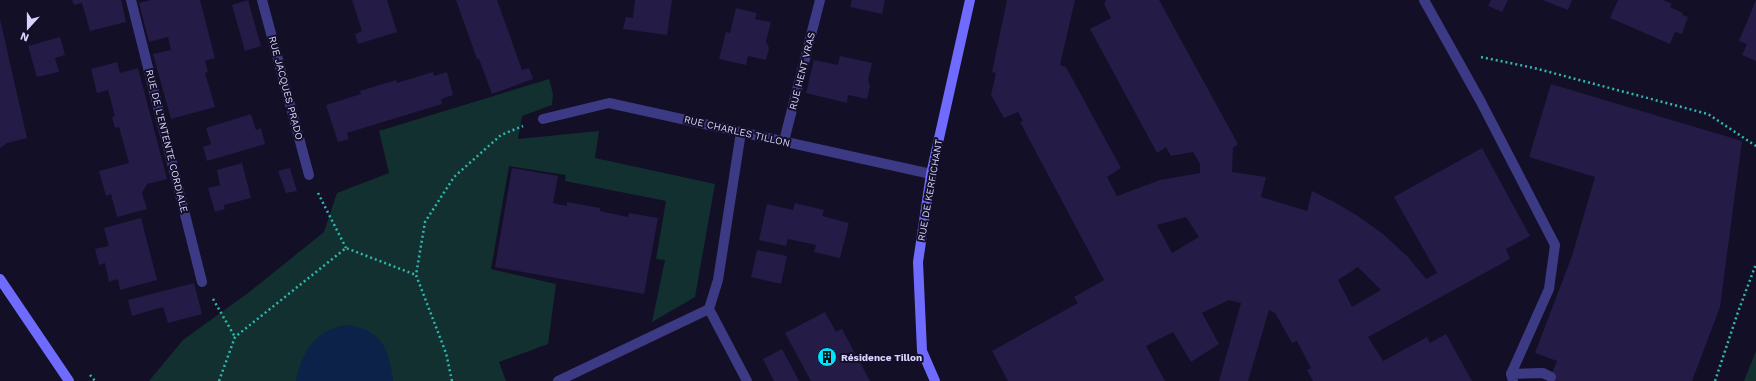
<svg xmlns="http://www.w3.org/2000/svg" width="1756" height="381" viewBox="0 0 1756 381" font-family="'Work Sans',sans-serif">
<rect width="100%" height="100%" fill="#130f26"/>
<!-- green -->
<g fill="#12302f">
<polygon points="549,79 553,94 552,105 522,116 518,139 599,131 595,158 715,184 695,297 652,322 665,260 656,259 666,201 565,181 566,175 509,166 491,269 556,284 548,344 499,362 506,381 149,381 183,340 248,293 324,232 337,193 389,173 379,131"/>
<polygon points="1756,351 1756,381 1744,381"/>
</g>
<!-- water -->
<path fill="#0c2248" d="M346,325C381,329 389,348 393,381H296C302,351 314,331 346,325Z"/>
<!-- building -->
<g fill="#241b47" fill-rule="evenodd">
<polygon points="72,0 121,0 126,22 90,31 82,3 74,5"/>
<polygon points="151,0 200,0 215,58 205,61 208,72 205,73 215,107 171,119 153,54 171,50 168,37 149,42 139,3"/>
<polygon points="248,0 261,46 245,51 232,5"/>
<polygon points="352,0 387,0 397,32 358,44 355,34 362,31"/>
<polygon points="456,0 497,0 522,70 529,68 533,79 492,94 479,59 477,59"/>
<polygon points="635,0 672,0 667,35 623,29 626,17 633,18"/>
<polygon points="852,0 885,0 882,14 850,7"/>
<path d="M1007,0H1075L1060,65L1066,67L1121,168L1107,177L1117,196L1160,180L1200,173V164L1193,152L1171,156L1166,147L1157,153L1090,29L1111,18L1104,4L1106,0H1159L1238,144L1233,148L1232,172L1266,177L1261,197L1307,211L1312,191L1334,202L1358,216L1383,234L1407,256L1426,279L1437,273L1394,197L1482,148L1530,236L1506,249L1510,259L1368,337L1383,361L1427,337L1430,343L1446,334L1472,381H1313L1307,370L1311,368L1297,341L1292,343L1275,313L1269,310L1248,381H1219L1241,303L1229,300L1202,313L1219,344L1191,362L1173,332L1146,346L1165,381H1008L992,351L1078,303L1074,297L1104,280L1020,122L1023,121L1018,112L1004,118L991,95L996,73L992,72ZM1186,217L1199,237L1172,253L1157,225ZM1358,267L1381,290L1352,307L1338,280Z"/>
<polygon points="1491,0 1508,0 1502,12 1488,6"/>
<polygon points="1542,0 1572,0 1568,10"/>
<polygon points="1618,0 1663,0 1672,4 1670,7 1683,13 1682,15 1688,17 1682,34 1675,32 1670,44 1610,18"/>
<polygon points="1756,0 1756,61 1742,55 1747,44 1739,41"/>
<polygon points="736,8 757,13 755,19 771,22 766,41 769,48 766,60 748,56 746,65 719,59 726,32 730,33"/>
<polygon points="0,19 27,138 7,143 0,148"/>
<polygon points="60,37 65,55 55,58 59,72 37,77 28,46"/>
<polygon points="840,56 872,63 868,80 870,86 867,99 848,95 847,103 806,93 814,60 838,65"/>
<polygon points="117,62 120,73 138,68 167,179 147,184 142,193 147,209 117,217 111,194 106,196 99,171 129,163 119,127 115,128 112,117 115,116 108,90 97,93 91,69"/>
<polygon points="433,72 434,76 447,72 453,95 441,99 442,104 347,133 349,139 338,142 326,105 361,94 360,91 396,80 397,83"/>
<polygon points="1551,84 1742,141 1720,307 1692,381 1549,381 1557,361 1535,353 1572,256 1595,177 1529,157"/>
<polygon points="251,114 256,130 261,128 265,144 207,161 203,147 211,144 206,128"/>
<polygon points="242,163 251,198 224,205 225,209 215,212 208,188 220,185 217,170"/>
<polygon points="290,168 297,191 286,193 278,171"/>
<polygon points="512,168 558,176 553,203 567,206 567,202 600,208 600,211 628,217 629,213 658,218 644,294 495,267"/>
<polygon points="795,203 824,210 822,216 849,223 840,258 814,252 816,245 788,239 786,246 759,240 767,204 793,210"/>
<polygon points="141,218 157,280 120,290 118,279 109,282 105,263 99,265 95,249 109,246 104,228"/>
<polygon points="757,250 787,256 781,284 751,277"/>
<polygon points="194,283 202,314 168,323 163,307 132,316 128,300"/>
<polygon points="825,312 836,332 842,329 870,381 811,381 785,333"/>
<polygon points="782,349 799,381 774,381 763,359"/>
</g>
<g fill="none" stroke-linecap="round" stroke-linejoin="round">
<!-- path -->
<g stroke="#2fb8b0" stroke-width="2.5" stroke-dasharray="2 3" stroke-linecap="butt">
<polyline points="1481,57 1534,68 1708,114 1756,146"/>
<polyline points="318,193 346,248"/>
<polyline points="213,299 235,337"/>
<polyline points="90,375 95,381"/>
<polyline points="219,381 235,337 346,248 416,275"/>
<polyline points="452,381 446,353 416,275 425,222 454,177 501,135 523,126"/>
<polyline points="1715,381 1738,312 1756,264"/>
</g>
<!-- lane -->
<g stroke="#3d3a85" stroke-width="10">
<polyline points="1424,0 1481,102 1555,245 1549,289 1511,374"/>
<polyline points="1513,381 1511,374 1543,373 1551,377"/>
</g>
<!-- street -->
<g stroke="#3d3a85" stroke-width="10">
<polyline points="131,0 202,282"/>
<polyline points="262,0 309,175"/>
<polyline points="543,119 609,103 931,174"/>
<polyline points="741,132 718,280 709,309 747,381"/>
<polyline points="784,141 820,0"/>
<polyline points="558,381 709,309"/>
</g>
<!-- secondary -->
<g stroke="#6f6bff" stroke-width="10">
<polyline points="0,279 69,381"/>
<polyline points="935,381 922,351 918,262 931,174 970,0"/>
</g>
</g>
<!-- icons -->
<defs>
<symbol id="building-disc" viewBox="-11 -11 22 22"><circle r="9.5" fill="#00e5ff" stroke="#130f26"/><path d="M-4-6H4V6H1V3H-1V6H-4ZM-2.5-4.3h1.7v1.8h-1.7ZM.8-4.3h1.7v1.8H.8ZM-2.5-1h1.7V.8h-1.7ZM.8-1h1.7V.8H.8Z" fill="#111"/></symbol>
</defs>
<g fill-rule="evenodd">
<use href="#building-disc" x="816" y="346" width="22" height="22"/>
</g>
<g text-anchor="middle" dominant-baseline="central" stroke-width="4" stroke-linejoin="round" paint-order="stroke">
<!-- street labels -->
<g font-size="10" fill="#d9d4ff" stroke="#130f26">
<text transform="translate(802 71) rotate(-76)">RUE HENT VRAS</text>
<text transform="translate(286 88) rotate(75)">RUE JACQUES PRADO</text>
<text transform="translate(737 131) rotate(13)">RUE CHARLES TILLON</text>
<text transform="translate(167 141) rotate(76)">RUE DE L'ENTENTE CORDIALE</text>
<text transform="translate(930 190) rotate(-80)">RUE DE KERFICHANT</text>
</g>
<!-- poi labels -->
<g font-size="10" font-weight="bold" fill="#d9d4ff" stroke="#130f26" text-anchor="start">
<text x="841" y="357">Résidence Tillon</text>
</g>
</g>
<!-- north arrow -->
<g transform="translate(28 28) rotate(201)" stroke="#130f26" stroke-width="3" paint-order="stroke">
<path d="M0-3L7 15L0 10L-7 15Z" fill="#d9d4ff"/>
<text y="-6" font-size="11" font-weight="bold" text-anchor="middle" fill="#d9d4ff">N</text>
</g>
</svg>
